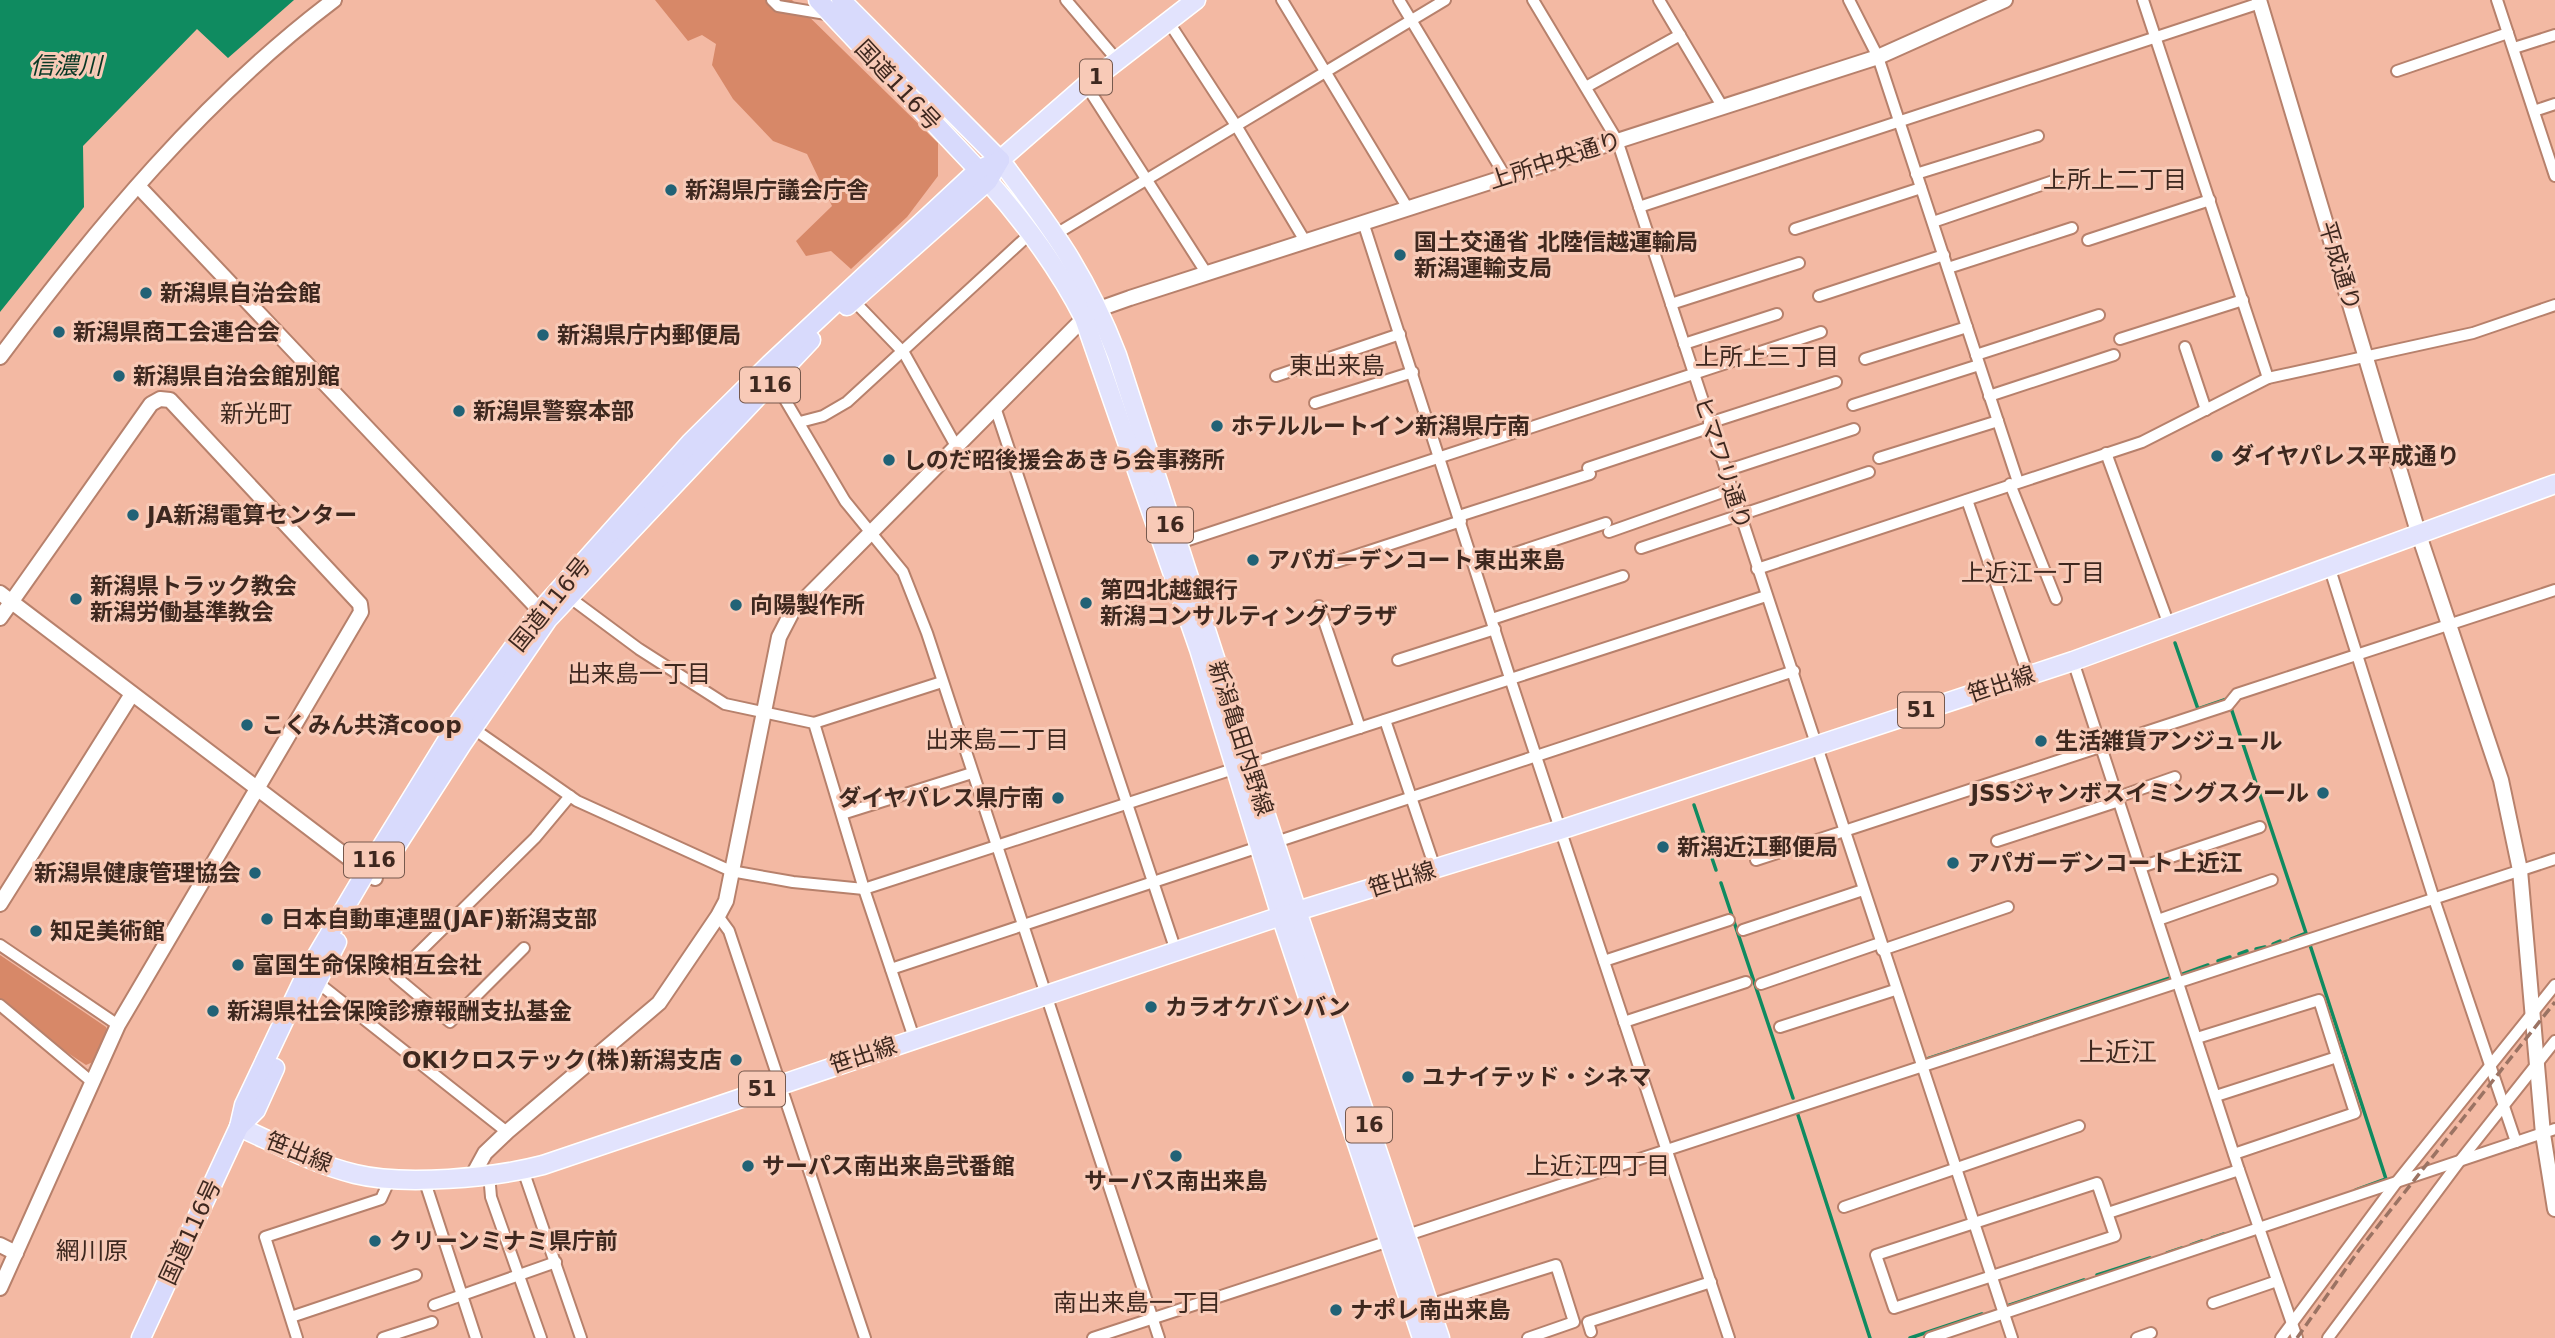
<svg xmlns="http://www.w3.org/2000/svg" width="2555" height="1338" viewBox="0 0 2555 1338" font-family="'DejaVu Sans','Noto Sans JP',sans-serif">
<rect width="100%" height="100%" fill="#f3b9a3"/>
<!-- green -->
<g fill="#d78868">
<polygon points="655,0 792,0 938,143 938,176 907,217 851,269 831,251 806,256 796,241 832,206 807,154 773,141 733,99 712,65 716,44 702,35 688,41"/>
<polygon points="0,955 106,1027 108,1032 93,1062 86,1065 0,1008"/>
</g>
<!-- water -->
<polygon fill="#0f8b60" points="0,0 294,0 228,58 197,29 83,146 84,207 0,312"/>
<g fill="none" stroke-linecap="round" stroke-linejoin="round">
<!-- stream -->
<g stroke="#0f8b60" stroke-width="3.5">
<polyline points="2175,643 2198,709 2227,699"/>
<polyline points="2231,708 2306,933 2291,939"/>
<polyline points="1694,805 1716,870"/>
<polyline points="1721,883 1793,1098"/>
<polyline points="2273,944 2280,941"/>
<polyline points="2310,945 2386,1179 2356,1190"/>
<polyline points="2256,949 2265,947"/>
<polyline points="2239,954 2247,951"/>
<polyline points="2218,961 2230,957"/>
<polyline points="2183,974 2208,965"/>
<polyline points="1927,1059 2170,978"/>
<polyline points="1798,1115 1870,1338"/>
<polyline points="2212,1238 2224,1234"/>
<polyline points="2191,1245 2202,1241"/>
<polyline points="2167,1253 2182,1248"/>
<polyline points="2097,1275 2150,1258"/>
<polyline points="2007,1306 2084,1280"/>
<polyline points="1910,1338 1982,1314"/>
</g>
<defs>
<g id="minor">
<polyline points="772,0 778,6 832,15"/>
<polyline points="1066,0 1117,60"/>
<polyline points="1282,0 1407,207"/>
<polyline points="1399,0 1505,176"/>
<polyline points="1533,0 1617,140 2012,1338"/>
<polyline points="1659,0 1722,106"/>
<polyline points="1849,0 1878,57 2018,482"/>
<polyline points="2143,0 2268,378"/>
<polyline points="2497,0 2555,176"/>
<polyline points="1168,21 1237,127 1305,241"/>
<polyline points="2514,48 2555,35"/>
<polyline points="2397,71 2508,33"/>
<polyline points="1086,85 1207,274"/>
<polyline points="1586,87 1680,35"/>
<polyline points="2534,111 2555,104"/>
<polyline points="1916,174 2038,136"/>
<polyline points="1639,207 2260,3"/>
<polyline points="1363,222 1510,678 1729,1338"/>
<polyline points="1933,222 2056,180"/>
<polyline points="1795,229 1921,188"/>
<polyline points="1056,234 1445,0"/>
<polyline points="2088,240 2210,200"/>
<polyline points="1948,268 2072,228"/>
<polyline points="1819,296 1944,255"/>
<polyline points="853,300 904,353 956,446"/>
<polyline points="1671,304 1799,263"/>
<polyline points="2120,339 2243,300"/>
<polyline points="1684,344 1777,314"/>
<polyline points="2185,347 2206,410"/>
<polyline points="1976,355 2099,315"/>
<polyline points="1865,359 1967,327"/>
<polyline points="1276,376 1400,334"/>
<polyline points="774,381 845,501 903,572 927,633 1159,1338"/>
<polyline points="1989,396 2114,355"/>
<polyline points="1315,403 1413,372"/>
<polyline points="1853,405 1979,365"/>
<polyline points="995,407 1176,951"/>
<polyline points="800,422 823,416 847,402 1032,232"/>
<polyline points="1709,423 1836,382"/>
<polyline points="2106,453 2169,625"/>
<polyline points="1879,458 1998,421"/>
<polyline points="1588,468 1711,427"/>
<polyline points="1725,471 1854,429"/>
<polyline points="2010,484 2056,599"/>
<polyline points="1967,500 2028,675"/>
<polyline points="1459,516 1590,474"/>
<polyline points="1609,532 1731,489"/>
<polyline points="1176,544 1821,332"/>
<polyline points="1641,548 1869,472"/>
<polyline points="1336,562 1461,521"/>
<polyline points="1476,566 1606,523"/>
<polyline points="2329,566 2434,899 2516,1142"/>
<polyline points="1757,569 2142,442 2268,378 2473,333 2555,305"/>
<polyline points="569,597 639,649 725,704 814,723 864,889 914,1038"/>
<polyline points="1319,606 1360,728"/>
<polyline points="1492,619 1623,576"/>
<polyline points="1398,660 1495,629"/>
<polyline points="2073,661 2239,1170"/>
<polyline points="1385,720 1435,868"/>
<polyline points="814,723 942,682"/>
<polyline points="474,729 577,801 731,871 793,882 864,889 1766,596"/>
<polyline points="2118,797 2175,777"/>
<polyline points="842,814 972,773"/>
<polyline points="1997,841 2119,801"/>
<polyline points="1276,842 1794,671"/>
<polyline points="1756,860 2228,705 2237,694 2555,590"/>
<polyline points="2141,867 2260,827"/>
<polyline points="718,916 729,931 865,1338"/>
<polyline points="2158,920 2272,880"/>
<polyline points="1743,930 1863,890"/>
<polyline points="0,945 118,1025"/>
<polyline points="524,948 450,1022 395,976 535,838 570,796"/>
<polyline points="1882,950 2008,907"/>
<polyline points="1604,961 1729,920"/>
<polyline points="891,969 1259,847"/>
<polyline points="317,982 507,1132"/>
<polyline points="1761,984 1880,943"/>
<polyline points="0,1005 92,1082"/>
<polyline points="1624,1022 1746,982"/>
<polyline points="1780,1027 1895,990"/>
<polyline points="2197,1038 2319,1000 2337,1057 2216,1096"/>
<polyline points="2234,1154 2355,1113 2337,1057"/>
<polyline points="523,1170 581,1338"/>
<polyline points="489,1174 491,1197 541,1338"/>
<polyline points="424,1179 476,1338"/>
<polygon points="2097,1183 2115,1236 1894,1308 1876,1255"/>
<polyline points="1844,1207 2079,1126"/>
<polyline points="2108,1213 2239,1170 2297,1338"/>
<polyline points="2213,1303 2277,1281"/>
<polyline points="434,1305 556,1262"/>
<polyline points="1429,1305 1556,1265 1574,1322 1528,1338"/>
<polyline points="291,1317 416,1275"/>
<polyline points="1591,1332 1588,1322 1711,1282"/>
<polyline points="297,1338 265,1237 381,1199 390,1179"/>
<polyline points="383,1338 432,1322"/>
<polyline points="1093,1338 2555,859"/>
<polyline points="1930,1338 2555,1129"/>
<polyline points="2137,1338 2151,1333"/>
<polyline points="2281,1338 2396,1183 2555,985"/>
<polyline points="2328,1338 2459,1162 2555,1041"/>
</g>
<g id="tertiary">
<polyline points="2259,0 2418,532 2501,780 2520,870 2543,1134 2555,1209"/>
<polyline points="139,187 547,618"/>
<path d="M0,357C97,227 204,98 334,0"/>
<polyline points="0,593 375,878"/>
<polyline points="0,618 151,404 160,399 170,400 360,604 361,612 118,1025 0,1288"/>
<polyline points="0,904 132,694"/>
<polyline points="473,1175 485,1153 507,1132 659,1003 718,916 726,901 779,637 792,612 1084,318 1099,309 1130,298 1878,57 2005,0"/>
<polyline points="0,1245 16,1253"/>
</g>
<g id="primary">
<path d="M1196,0L1086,85L1000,160C1052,228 1086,274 1117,355L1292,896L1440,1338"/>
<path d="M988,181C1026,224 1058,267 1084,318L1199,649L1281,916L1422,1338"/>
<path d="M239,1127C277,1144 314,1164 355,1174C404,1186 493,1178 543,1165L1281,916L1560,830L2073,661L2555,484"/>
</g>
<g id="trunk">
<polyline points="818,0 986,178"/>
<polyline points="841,0 1000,160"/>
<polyline points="847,306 988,181 1000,160"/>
<polyline points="388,859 462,744 548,619 811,340"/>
<polyline points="302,1011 337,942"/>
<polyline points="239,1127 256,1110 275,1068"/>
<polyline points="141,1338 239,1127 244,1105 307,972 366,872 456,726 540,611 690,443 770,364 978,170 1000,160"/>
</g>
</defs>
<!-- minor casing -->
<use href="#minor" stroke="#b7816c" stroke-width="14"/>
<!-- tertiary casing -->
<use href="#tertiary" stroke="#b7816c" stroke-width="18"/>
<!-- primary casing -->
<use href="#primary" stroke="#fff" stroke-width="21"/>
<!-- trunk casing -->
<use href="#trunk" stroke="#fff" stroke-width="21"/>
<!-- minor -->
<use href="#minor" stroke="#fff" stroke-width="10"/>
<!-- tertiary -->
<use href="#tertiary" stroke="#fff" stroke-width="14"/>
<!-- primary -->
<use href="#primary" stroke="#e2e3fd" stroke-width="18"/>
<!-- trunk -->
<use href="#trunk" stroke="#d8dafc" stroke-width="18"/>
<!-- rail -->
<polyline stroke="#9b7363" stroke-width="3.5" stroke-dasharray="10 5" stroke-linecap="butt" points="2297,1338 2359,1250 2555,1002"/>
</g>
<!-- markers -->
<g fill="#216276" stroke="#f8cab7" stroke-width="2.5">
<circle cx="671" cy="190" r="7"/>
<circle cx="1400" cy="255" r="7"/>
<circle cx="146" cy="293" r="7"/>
<circle cx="59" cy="332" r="7"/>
<circle cx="543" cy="335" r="7"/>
<circle cx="119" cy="376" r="7"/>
<circle cx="459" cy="411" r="7"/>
<circle cx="1217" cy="426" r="7"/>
<circle cx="2217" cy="456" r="7"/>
<circle cx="889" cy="460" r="7"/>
<circle cx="133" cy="515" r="7"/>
<circle cx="1253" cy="560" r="7"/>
<circle cx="76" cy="599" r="7"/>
<circle cx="1086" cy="603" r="7"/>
<circle cx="736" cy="605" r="7"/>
<circle cx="247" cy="725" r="7"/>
<circle cx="2041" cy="741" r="7"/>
<circle cx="2323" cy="793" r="7"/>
<circle cx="1058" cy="798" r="7"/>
<circle cx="1663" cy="847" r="7"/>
<circle cx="1953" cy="863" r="7"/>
<circle cx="255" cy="873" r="7"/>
<circle cx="267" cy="919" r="7"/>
<circle cx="36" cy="931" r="7"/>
<circle cx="238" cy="965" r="7"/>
<circle cx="1151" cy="1007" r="7"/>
<circle cx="213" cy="1011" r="7"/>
<circle cx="736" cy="1060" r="7"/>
<circle cx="1408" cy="1077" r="7"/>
<circle cx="1176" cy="1156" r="7"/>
<circle cx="748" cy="1166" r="7"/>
<circle cx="375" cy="1241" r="7"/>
<circle cx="1336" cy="1310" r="7"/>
</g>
<g text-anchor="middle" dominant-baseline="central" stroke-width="6" stroke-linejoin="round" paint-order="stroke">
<!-- shield labels -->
<g fill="#f8cab7" stroke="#76594d" stroke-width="2">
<rect x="1080" y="59.5" width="32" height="35" rx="5"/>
<rect x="740" y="367.5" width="60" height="35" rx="5"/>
<rect x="1147" y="507.5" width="46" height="35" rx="5"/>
<rect x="1898" y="692.5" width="46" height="35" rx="5"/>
<rect x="344" y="842.5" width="60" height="35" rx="5"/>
<rect x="739" y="1071.5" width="46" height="35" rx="5"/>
<rect x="1346" y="1107.5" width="46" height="35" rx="5"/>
</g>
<g font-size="21" font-weight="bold" fill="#3e281f">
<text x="1096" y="77">1</text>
<text x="770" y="385">116</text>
<text x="1170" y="525">16</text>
<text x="1921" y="710">51</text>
<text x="374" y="860">116</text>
<text x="762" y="1089">51</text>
<text x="1369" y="1125">16</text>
</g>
<!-- street labels -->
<g font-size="23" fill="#3e281f" stroke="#f8cab7">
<text transform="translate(898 85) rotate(47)">国道116号</text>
<text transform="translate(1555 160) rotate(-18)">上所中央通り</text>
<text transform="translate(2340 266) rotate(73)">平成通り</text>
<text transform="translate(1723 463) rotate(72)">ヒマワリ通り</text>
<text transform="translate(550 604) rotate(-51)">国道116号</text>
<text transform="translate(2001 684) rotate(-18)">笹出線</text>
<text transform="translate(1241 738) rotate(72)">新潟亀田内野線</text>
<text transform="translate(1402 879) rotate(-17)">笹出線</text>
<text transform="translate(863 1055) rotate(-18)">笹出線</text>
<text transform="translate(299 1152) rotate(22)">笹出線</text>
<text transform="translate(190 1232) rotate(-65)">国道116号</text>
</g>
<!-- poi labels -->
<g font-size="23" font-weight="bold" fill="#3e281f" stroke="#f8cab7" text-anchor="start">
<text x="685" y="190">新潟県庁議会庁舎</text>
<text x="1414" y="242">国土交通省 北陸信越運輸局<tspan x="1414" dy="26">新潟運輸支局</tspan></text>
<text x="160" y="293">新潟県自治会館</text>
<text x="73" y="332">新潟県商工会連合会</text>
<text x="557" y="335">新潟県庁内郵便局</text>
<text x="133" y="376">新潟県自治会館別館</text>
<text x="473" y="411">新潟県警察本部</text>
<text x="1231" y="426">ホテルルートイン新潟県庁南</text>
<text x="2231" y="456">ダイヤパレス平成通り</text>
<text x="903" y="460">しのだ昭後援会あきら会事務所</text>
<text x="147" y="515">JA新潟電算センター</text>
<text x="1267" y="560">アパガーデンコート東出来島</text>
<text x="90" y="586">新潟県トラック教会<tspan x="90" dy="26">新潟労働基準教会</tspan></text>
<text x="1100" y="590">第四北越銀行<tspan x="1100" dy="26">新潟コンサルティングプラザ</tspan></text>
<text x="750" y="605">向陽製作所</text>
<text x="261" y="725">こくみん共済coop</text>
<text x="2055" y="741">生活雑貨アンジュール</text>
<text x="2309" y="793" text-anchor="end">JSSジャンボスイミングスクール</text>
<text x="1044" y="798" text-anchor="end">ダイヤパレス県庁南</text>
<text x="1677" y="847">新潟近江郵便局</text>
<text x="1967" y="863">アパガーデンコート上近江</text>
<text x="241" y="873" text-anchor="end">新潟県健康管理協会</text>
<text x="281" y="919">日本自動車連盟(JAF)新潟支部</text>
<text x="50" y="931">知足美術館</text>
<text x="252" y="965">富国生命保険相互会社</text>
<text x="1165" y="1007">カラオケバンバン</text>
<text x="227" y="1011">新潟県社会保険診療報酬支払基金</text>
<text x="722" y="1060" text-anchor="end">OKIクロステック(株)新潟支店</text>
<text x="1422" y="1077">ユナイテッド・シネマ</text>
<text x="762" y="1166">サーパス南出来島弐番館</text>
<text x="1176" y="1181" text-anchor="middle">サーパス南出来島</text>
<text x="389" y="1241">クリーンミナミ県庁前</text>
<text x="1350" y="1310">ナポレ南出来島</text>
</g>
<!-- water labels -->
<g font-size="24" font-style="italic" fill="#083825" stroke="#f8cab7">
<text x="66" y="66">信濃川</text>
</g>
<!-- neighbourhood labels -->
<g font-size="24" fill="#3e281f" stroke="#f8cab7">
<text x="2115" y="180">上所上二丁目</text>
<text x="1767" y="357">上所上三丁目</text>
<text x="1337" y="366">東出来島</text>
<text x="256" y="414">新光町</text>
<text x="2033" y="573">上近江一丁目</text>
<text x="639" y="674">出来島一丁目</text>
<text x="997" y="740">出来島二丁目</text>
<text x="1598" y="1166">上近江四丁目</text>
<text x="92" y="1251">網川原</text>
<text x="1137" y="1303">南出来島一丁目</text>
</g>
<!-- quarter labels -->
<g font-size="26" fill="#3e281f" stroke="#f8cab7">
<text x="2118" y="1052">上近江</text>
</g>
</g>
</svg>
